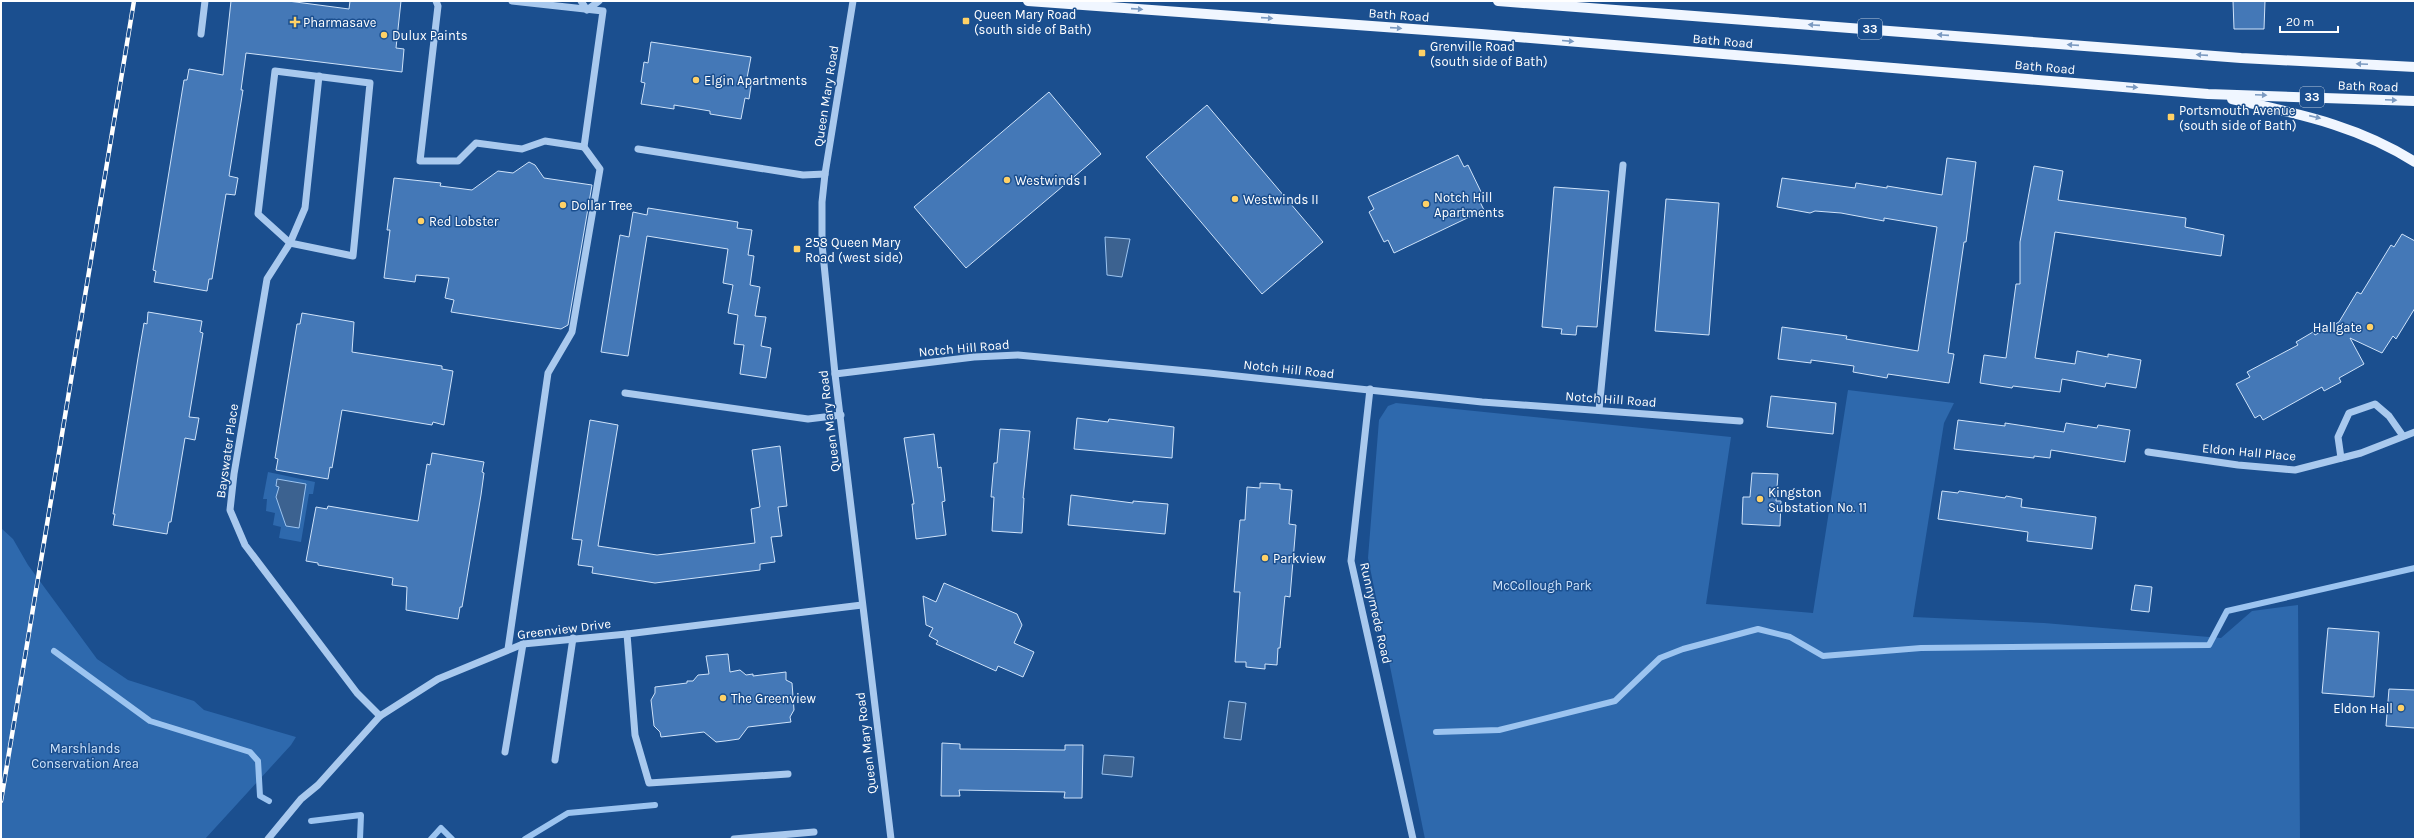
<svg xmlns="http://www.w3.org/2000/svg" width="2416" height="840" viewBox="0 0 2416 840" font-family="Karla,sans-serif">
<rect width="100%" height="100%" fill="#1b4f8f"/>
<!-- green -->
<g fill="#2e69ad">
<polygon points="1848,390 1954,403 1944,423 1913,617 2044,623 2221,638 2252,611 2298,605 2300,839 1425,839 1368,558 1379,420 1388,406 1396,403 1731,437 1706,604 1813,613"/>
<polygon points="268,472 315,482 313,494 309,494 301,542 279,538 281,527 273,525 275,513 266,511 267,499 263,499"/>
<polygon points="1,528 13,539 28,565 97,659 128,680 194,701 204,710 296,737 291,745 205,839 1,839"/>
</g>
<!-- water -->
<g fill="#3c6290" stroke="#9cc4f0">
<polygon points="1105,237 1130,239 1122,277 1107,275"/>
<polygon points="277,479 306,484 299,528 286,526 276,497 279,487 276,486"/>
<polygon points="1229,701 1246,703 1241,740 1224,738"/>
<polygon points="1104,755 1134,757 1132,777 1102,774"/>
</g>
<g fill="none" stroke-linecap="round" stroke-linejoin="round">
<!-- stream -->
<g stroke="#9cc4f0" stroke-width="6">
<polyline points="54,651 150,721 250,752 258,761 260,796 269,801"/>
<polyline points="1436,732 1499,730 1615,701 1660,658 1683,649 1758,629 1790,637 1823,656 1921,648 2209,645 2227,611 2415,568"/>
<polyline points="311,821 361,815 360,839"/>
<polyline points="431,839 441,828 452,839"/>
<polyline points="525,839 568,813 655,805"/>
</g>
</g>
<!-- building -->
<g fill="#4478b7" stroke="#cfe3fa">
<polygon points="231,1 288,1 349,9 350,1 401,1 396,48 404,49 402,72 246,53 241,90 243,90 229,176 238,178 235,195 226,194 212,279 209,279 207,291 154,282 156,271 153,270 184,80 187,80 189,69 223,75"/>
<polygon points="2233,1 2265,1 2264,29 2234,29"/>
<polygon points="651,42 751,57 747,78 752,79 749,99 745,98 741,119 710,114 710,111 674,105 674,109 641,104 645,83 641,82 644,62 648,63"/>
<polygon points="1049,92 1101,154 966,268 914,207"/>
<polygon points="1207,105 1323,242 1262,294 1146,157"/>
<polygon points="1458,155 1464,167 1468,165 1483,196 1478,198 1484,210 1394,253 1388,240 1384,242 1369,212 1374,209 1368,197"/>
<polygon points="1947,158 1976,162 1966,242 1964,242 1948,353 1954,354 1949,383 1888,374 1887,378 1853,372 1854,366 1811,360 1811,363 1778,359 1782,327 1847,336 1846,339 1918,351 1937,227 1884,218 1884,221 1841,213 1815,211 1810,213 1777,207 1782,178 1855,188 1856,183 1887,188 1887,186 1942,195"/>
<polygon points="529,162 535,165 544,178 592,185 568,325 561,329 451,312 454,300 445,298 449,278 416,275 415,282 384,278 390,230 387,230 394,178 441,183 440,186 472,190 498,171 513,173"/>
<polygon points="2034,166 2063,171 2058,200 2186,218 2185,227 2224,235 2221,256 2055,232 2035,358 2075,364 2077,351 2108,357 2108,354 2141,360 2136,388 2106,383 2105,387 2062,379 2060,392 2013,386 2012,388 1980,383 1984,355 2006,358 2016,284 2020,284 2020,242"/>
<polygon points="1554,187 1609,191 1597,327 1577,326 1576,335 1561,334 1562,329 1542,327"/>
<polygon points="1666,199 1719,203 1709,335 1655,331"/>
<polygon points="648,208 738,222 737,228 752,230 748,255 754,256 750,285 760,287 755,316 766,317 761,346 771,348 766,378 740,374 744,345 734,344 738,315 728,313 733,285 723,283 728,249 647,236 628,356 601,352 620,235 629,237 633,212 647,215"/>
<polygon points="2402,234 2415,241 2415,308 2396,339 2393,336 2382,353 2350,338 2364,364 2339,378 2341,382 2324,391 2322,387 2263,420 2260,415 2255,418 2236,384 2250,377 2247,372 2298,345 2296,342 2313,332 2315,335 2339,322 2357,292 2361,294 2391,245 2394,247"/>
<polygon points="148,312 202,321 200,332 203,333 189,417 199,418 195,440 185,438 171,522 169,522 167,534 113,525 115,514 113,514 138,358 144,323 147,324"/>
<polygon points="302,313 354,322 352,352 442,366 442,369 453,371 444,425 433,422 432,425 342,410 332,468 330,467 328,479 276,470 278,459 275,458 297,324 300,324"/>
<polygon points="1771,396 1836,403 1833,434 1767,427"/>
<polygon points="1077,418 1108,422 1109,419 1174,427 1172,458 1074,449"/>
<polygon points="590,420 618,425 598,546 657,555 755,543 751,509 760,507 752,450 780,446 787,506 778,507 782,536 771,537 775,562 760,564 760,570 655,583 592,573 593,567 578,565 582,540 572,539"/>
<polygon points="1958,420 2005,426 2005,423 2064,432 2066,423 2097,428 2098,425 2130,430 2125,462 2051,450 2050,458 2034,456 2034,458 1954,449"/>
<polygon points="1000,429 1030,431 1023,498 1024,498 1022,533 992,531 994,497 991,497 994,463 997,463"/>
<polygon points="934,434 938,468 941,467 945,501 942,502 946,535 916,539 912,504 914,504 904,438"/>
<polygon points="432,453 484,462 482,472 484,473 481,495 462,607 460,607 458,619 406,610 407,587 392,585 393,578 318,565 318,563 306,561 316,507 327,509 328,506 418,521 427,464 430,465"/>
<polygon points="1752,473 1778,474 1776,501 1781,501 1780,526 1742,524 1743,497 1750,497"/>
<polygon points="1260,483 1280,484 1280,489 1292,490 1289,524 1296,525 1290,597 1285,596 1280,648 1278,648 1277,665 1265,664 1265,669 1246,667 1246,662 1235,662 1240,592 1234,592 1240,520 1245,520 1247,487 1260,488"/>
<polygon points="1942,491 1958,493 1959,491 2005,498 2006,496 2022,499 2021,507 2096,517 2092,549 2027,541 2028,532 1938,519"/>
<polygon points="1071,495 1133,503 1133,501 1168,504 1165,534 1068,525"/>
<polygon points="944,583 1017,614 1022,625 1014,643 1034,652 1023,677 998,666 996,671 936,644 938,641 929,636 933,628 926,625 923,596 936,602"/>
<polygon points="2135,585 2152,587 2149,612 2131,610"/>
<polygon points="2328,628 2379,632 2374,697 2322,693"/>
<polygon points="728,654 730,672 740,670 746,675 753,674 753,676 786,672 786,680 792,683 794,710 790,717 791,722 748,727 739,739 725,741 716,742 704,732 661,737 660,732 654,726 651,700 655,693 655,687 687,683 687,681 693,681 698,675 709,674 706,656"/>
<polygon points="2389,689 2415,690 2415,728 2386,726"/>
<polygon points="942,743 960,744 960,749 1065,750 1065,745 1083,745 1082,798 1064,798 1065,792 959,790 960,796 941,796"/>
</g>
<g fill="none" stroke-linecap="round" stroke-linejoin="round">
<!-- minor -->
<g stroke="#a9c9ee" stroke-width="7">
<polyline points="436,1 438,6 420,161 458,161 476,143 522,149 545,141 584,147 603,11 512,1"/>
<polyline points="581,1 587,10 599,1"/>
<polyline points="853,1 825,174 822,202 822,244 835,374 891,839"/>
<polyline points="201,34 205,1"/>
<polygon points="275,71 370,83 353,256 290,243 258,214"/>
<polyline points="319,76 305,208 290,243 267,279 234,474 230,510 245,545 357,693 380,716"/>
<polyline points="638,149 803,175 825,174"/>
<polyline points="835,374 974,357 1018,355 1209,373 1482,402 1740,421"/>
<polyline points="1370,389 1351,561 1413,839"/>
<polyline points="625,393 808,419 841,415"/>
<polyline points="1599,410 1623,165"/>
<polyline points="2148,452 2238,465 2295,470 2361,453 2415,432"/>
<polyline points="2341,458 2338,437 2349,413 2375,404 2389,416 2403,436"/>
<polyline points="627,634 635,735 649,783 788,774"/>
<polyline points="508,649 548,373 572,332 600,169 584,147"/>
<polyline points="505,752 523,644"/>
<polyline points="555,760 573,638"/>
<polyline points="268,839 301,799 318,785 380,716 438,679 523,644 627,634 862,605"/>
<polyline points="734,839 814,832"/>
</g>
<!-- major -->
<g stroke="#f0f6ff" stroke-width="10">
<polyline points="1028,1 1481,34 2208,94 2415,101"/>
<polyline points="1498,1 2241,58 2415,67"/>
<path d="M2232,99C2298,114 2357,125 2415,162"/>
</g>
<defs>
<polyline id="rail" points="1,801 134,1"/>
</defs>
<!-- rail casing -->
<use href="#rail" stroke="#fff" stroke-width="4.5"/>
<!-- rail -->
<use href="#rail" stroke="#1b4f8f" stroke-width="3" stroke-dasharray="9" stroke-linecap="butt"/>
</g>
<!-- one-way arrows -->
<defs><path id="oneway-solid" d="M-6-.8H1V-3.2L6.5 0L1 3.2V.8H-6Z"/></defs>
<g fill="#7b9ac1">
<use href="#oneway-solid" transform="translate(1137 9) rotate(4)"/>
<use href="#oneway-solid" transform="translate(1267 18) rotate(4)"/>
<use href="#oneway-solid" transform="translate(1814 25) rotate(-176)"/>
<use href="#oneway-solid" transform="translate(1396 28) rotate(4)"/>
<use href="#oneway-solid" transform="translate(1943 35) rotate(-176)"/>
<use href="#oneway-solid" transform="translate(1568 41) rotate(5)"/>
<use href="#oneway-solid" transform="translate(2073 45) rotate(-176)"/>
<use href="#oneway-solid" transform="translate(2202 55) rotate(-176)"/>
<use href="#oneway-solid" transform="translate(2362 64) rotate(-177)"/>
<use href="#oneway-solid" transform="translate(2132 87) rotate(5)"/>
<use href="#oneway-solid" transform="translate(2261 95) rotate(2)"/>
<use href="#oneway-solid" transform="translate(2391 100) rotate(2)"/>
<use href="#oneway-solid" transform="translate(2315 117) rotate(13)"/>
</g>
<!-- markers -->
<g fill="#ffd166" stroke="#1b4f8f" stroke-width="1.5">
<rect x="962" y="17" width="8" height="8" rx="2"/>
<path d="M293 16h4v4h4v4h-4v4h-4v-4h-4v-4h4z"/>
<circle cx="384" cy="35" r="4"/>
<rect x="1418" y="49" width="8" height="8" rx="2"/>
<circle cx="696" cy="80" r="4"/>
<rect x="2167" y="113" width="8" height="8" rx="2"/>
<circle cx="1007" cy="180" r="4"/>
<circle cx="1235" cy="199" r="4"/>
<circle cx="1426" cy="204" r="4"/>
<circle cx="563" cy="205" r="4"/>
<circle cx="421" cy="221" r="4"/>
<rect x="793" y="245" width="8" height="8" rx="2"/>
<circle cx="2370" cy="327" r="4"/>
<circle cx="1760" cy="499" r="4"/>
<circle cx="1265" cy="558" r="4"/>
<circle cx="723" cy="698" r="4"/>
<circle cx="2401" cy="708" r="4"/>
</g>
<g text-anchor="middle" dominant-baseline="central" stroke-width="3" stroke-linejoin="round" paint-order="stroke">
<!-- shield labels -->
<g fill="#1b4f8f" stroke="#bbcadd" stroke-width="1">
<rect x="1858" y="19" width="24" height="20" rx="3"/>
<rect x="2300" y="87" width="24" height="20" rx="3"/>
</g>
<g font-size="12" font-weight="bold" fill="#fff">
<text x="1870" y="29">33</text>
<text x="2312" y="97">33</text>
</g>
<!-- poi labels -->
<g font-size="13" fill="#fff" stroke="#1b4f8f" text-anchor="start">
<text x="974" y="14">Queen Mary Road<tspan x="974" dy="15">(south side of Bath)</tspan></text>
<text x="303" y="22">Pharmasave</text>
<text x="392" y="35">Dulux Paints</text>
<text x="1430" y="46">Grenville Road<tspan x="1430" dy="15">(south side of Bath)</tspan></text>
<text x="704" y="80">Elgin Apartments</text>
<text x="2179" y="110">Portsmouth Avenue<tspan x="2179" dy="15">(south side of Bath)</tspan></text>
<text x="1015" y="180">Westwinds I</text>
<text x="1434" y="197">Notch Hill<tspan x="1434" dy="15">Apartments</tspan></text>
<text x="1243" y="199">Westwinds II</text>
<text x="571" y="205">Dollar Tree</text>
<text x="429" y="221">Red Lobster</text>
<text x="805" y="242">258 Queen Mary<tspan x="805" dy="15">Road (west side)</tspan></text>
<text x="2362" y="327" text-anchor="end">Hallgate</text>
<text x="1768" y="492">Kingston<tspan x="1768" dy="15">Substation No. 11</tspan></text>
<text x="1273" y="558">Parkview</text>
<text x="731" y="698">The Greenview</text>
<text x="2393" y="708" text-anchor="end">Eldon Hall</text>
</g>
<!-- street labels -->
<g font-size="13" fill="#fff" stroke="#1b4f8f">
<text transform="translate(1399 15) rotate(4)">Bath Road</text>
<text transform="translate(1723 41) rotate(5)">Bath Road</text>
<text transform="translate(2045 67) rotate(5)">Bath Road</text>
<text transform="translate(2368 86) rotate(2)">Bath Road</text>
<text transform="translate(826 96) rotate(-81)">Queen Mary Road</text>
<text transform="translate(964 348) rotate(-5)">Notch Hill Road</text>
<text transform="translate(1289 369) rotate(6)">Notch Hill Road</text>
<text transform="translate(1611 399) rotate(4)">Notch Hill Road</text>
<text transform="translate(829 421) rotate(-97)">Queen Mary Road</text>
<text transform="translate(227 451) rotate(-82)">Bayswater Place</text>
<text transform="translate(2249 452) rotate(5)">Eldon Hall Place</text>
<text transform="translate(1376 613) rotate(77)">Runnymede Road</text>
<text transform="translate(564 629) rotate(-7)">Greenview Drive</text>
<text transform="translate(866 743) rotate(-97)">Queen Mary Road</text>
</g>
<!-- park labels -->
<g font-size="13" fill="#cfe3fa" stroke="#1b4f8f">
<text x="1542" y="585">McCollough Park</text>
<text x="85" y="748">Marshlands<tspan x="85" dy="15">Conservation Area</tspan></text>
</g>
</g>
<!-- border -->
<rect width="2416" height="840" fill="none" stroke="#ffffff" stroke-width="4"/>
<!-- scale -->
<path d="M2280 26v6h58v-6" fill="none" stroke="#ffffff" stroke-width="2"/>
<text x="2286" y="26" font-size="12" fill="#ffffff" stroke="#1b4f8f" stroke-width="3" paint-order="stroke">20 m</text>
</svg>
